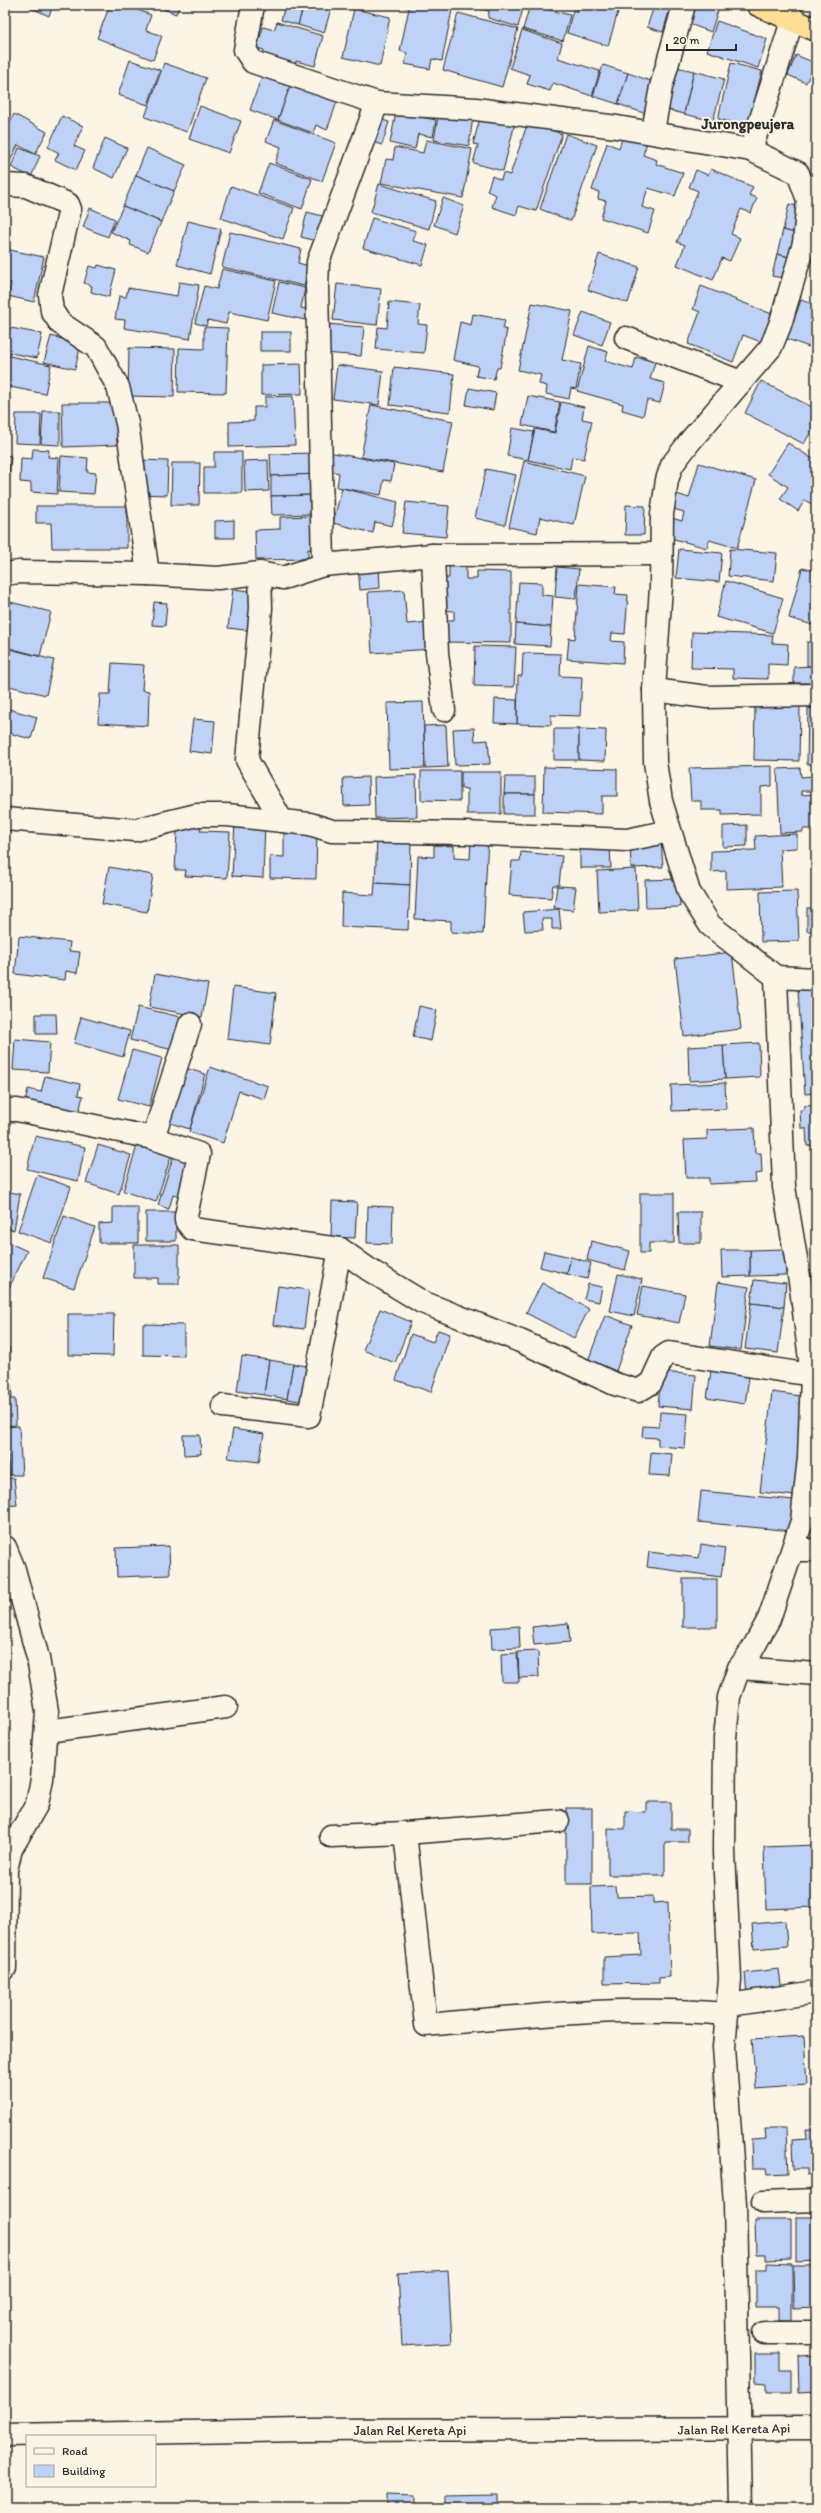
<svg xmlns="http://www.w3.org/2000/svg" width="821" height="2513" viewBox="0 0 821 2513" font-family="Itim,sans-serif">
<rect width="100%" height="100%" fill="#fcf5e5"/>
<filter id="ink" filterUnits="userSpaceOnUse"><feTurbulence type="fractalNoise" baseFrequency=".025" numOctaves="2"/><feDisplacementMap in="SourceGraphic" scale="8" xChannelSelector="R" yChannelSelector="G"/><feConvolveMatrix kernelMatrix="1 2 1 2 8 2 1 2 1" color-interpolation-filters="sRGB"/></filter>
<g filter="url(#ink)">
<!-- building -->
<g fill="#bed1f6" stroke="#2b2b2b">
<polygon points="25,5 53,5 49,16"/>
<polygon points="110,5 125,5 151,15 146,30 162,36 153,60 97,38"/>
<polygon points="153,5 180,5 176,14"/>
<polygon points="285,5 304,5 298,25 281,20"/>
<polygon points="304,5 332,5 324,33 298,25"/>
<polygon points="392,5 453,5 442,61 432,59 430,69 405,64 407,53 400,51 409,8"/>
<polygon points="466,5 524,5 518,27 488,18 489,11"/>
<polygon points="530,5 570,15 563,41 523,29"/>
<polygon points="578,5 620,5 608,46 567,33 573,10 577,12"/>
<polygon points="639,5 671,5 663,32 647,27 653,9"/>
<polygon points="689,5 719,7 711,32 684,22"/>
<polygon points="354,9 390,17 380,66 343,57"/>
<polygon points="458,13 518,29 502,87 443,70"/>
<polygon points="717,21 767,39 758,68 707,51"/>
<polygon points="277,22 323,36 315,66 296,61 294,69 262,59 264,50 257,48 263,27 274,30"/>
<polygon points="522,30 562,43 558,58 600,71 592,96 553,83 550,91 527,84 530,75 510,68"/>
<polygon points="796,55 815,63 806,83 788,75"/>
<polygon points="130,60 160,70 148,105 118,95"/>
<polygon points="164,63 206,78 187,132 145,117"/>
<polygon points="731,63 762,71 748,126 718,119"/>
<polygon points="603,65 628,73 618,104 593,96"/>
<polygon points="676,67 694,71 684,114 665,109"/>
<polygon points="694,71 724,79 713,121 684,114"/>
<polygon points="628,73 659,84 649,115 618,104"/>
<polygon points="262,75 290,86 278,120 250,110"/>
<polygon points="290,86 337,102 327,130 316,125 313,133 278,120"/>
<polygon points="200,106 241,121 229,153 189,139"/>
<polygon points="439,111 473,117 469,146 434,140"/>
<polygon points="396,112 436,120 433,137 418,134 415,149 390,143"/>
<polygon points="14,114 47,132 35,154 18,145 9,163 5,161 5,131"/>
<polygon points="481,114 515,123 503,171 473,163 478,145 473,144"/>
<polygon points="62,116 83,126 74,146 85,151 76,170 55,160 59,153 48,147"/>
<polygon points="376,118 389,122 382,145 369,141"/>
<polygon points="274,120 336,143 322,181 275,163 281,147 266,141"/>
<polygon points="528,122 562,134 536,211 519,206 516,215 492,207 496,195 487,191 492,176 501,180 503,173 510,175"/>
<polygon points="624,132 648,139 643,155 657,160 656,164 683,173 675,196 648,188 642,207 655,211 648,233 601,218 606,201 598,199 599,192 592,190 607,143 619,148"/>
<polygon points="566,134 597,145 571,221 540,209"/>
<polygon points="105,138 127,148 114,178 93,168"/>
<polygon points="426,140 472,149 463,198 381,183 386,159 393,160 395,147 423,153"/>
<polygon points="19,148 40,156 31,177 11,167"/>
<polygon points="147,148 186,165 174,191 136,175"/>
<polygon points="269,163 312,179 302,209 258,193"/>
<polygon points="711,169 753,187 749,195 757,198 751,213 741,209 731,234 740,238 730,261 722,258 713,280 677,265 685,245 677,242 698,191 689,187 696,170 708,175"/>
<polygon points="136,175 174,191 161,222 123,206"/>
<polygon points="379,184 436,201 429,229 371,212"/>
<polygon points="231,186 294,208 283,239 221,218"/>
<polygon points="443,198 464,206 455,233 434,225"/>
<polygon points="789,204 804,208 799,234 783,230"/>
<polygon points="123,206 161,222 148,252 130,245 131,241 111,232"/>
<polygon points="90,208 115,219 108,237 83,227"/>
<polygon points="307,212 330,218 324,243 301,237"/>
<polygon points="372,218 416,231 413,241 428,245 422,265 363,248"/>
<polygon points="188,221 221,229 210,274 177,265"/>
<polygon points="783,230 799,234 793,258 777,254"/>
<polygon points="230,232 301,249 298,263 309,266 304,286 222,267"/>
<polygon points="5,249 44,257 34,302 8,296 11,283 5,282"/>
<polygon points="599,254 639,267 628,303 588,290"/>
<polygon points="777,254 793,258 788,279 772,276"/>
<polygon points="98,265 116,270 109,297 91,292 92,286 84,283 89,266 97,268"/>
<polygon points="222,269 276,281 267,320 229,312 226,324 208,320 206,326 195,323 204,286 217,289"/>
<polygon points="179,282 199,285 190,339 124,328 125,320 115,319 119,296 126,297 128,288 177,296"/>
<polygon points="279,282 305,288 301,308 313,310 310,321 272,313"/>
<polygon points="337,284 381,289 377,325 333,320"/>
<polygon points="701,286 772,314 761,342 743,335 733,362 688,344 700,312 693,309"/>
<polygon points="801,300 816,305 816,328 809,347 787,339"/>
<polygon points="389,302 420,305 418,324 427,325 424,353 376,349 378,327 387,328"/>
<polygon points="532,303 572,311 562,360 581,364 576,389 571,388 569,399 546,394 547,386 539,384 541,375 518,370"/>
<polygon points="583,312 610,322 602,345 574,335"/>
<polygon points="473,314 505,320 503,329 507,330 500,368 497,368 494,379 476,376 478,366 453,360 460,322 471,325"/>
<polygon points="326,324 364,327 361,356 324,353"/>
<polygon points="6,327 42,334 37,358 5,352"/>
<polygon points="204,327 228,328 226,393 178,392 179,348 204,349"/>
<rect x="260" y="332" width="31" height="19"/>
<polygon points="51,336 81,344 75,369 44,362"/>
<polygon points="589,346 608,352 605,361 633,369 636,357 655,362 650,379 665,383 660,403 647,400 643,416 622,410 623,404 577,391"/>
<polygon points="129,348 175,349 174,397 128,396"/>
<polygon points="5,355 51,365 45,394 5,386"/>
<polygon points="301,364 302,394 261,395 261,365"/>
<polygon points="337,365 383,371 379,405 333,399"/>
<polygon points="394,367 454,374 450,412 390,405"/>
<polygon points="761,381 816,409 816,422 804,444 745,413"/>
<polygon points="469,388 496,393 493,410 466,405"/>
<polygon points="293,396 295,445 229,447 229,422 254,421 254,407 265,407 265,397"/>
<polygon points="528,396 560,402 554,432 522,425"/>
<polygon points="561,402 584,407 582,419 592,421 584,459 572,457 570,469 528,460 535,429 555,433"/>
<polygon points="62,403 116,403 117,445 63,447"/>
<polygon points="371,405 453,421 443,472 361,457"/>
<polygon points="43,411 60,411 60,445 41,444"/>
<polygon points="16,414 41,414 40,444 15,443"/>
<polygon points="512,428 534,432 528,460 507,456"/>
<polygon points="788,443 816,461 816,507 805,500 798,511 780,499 788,487 768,474"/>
<polygon points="33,449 49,450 48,457 59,458 57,494 31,492 31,483 20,482 21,458 32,459"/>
<polygon points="214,452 242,452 242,493 204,493 204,467 214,467"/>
<polygon points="328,452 394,464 391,481 384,480 381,495 337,487 339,473 325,470"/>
<polygon points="317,453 318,474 271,476 270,454"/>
<polygon points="5,455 11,456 8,483 5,483"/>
<polygon points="61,456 88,458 87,472 96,473 94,494 59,492"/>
<polygon points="139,460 168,461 167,495 138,494"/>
<polygon points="268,460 269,491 245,492 244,461"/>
<polygon points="524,461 585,476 574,525 540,517 537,533 509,527"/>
<polygon points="172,463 200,463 199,505 171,505"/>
<polygon points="699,463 756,480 737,548 709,540 707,548 667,537 672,518 682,521 684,512 670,508 674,493 689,498"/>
<polygon points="486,469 516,475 505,525 475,518"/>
<polygon points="318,474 318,495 271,496 271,476"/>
<polygon points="342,488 398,502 392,526 375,522 373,533 333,523"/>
<polygon points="318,495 319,514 272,515 271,496"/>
<polygon points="406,502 449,506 446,537 402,533"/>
<polygon points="626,505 645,506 644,535 625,535"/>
<polygon points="36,506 127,506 127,548 52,548 51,523 36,523"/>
<polygon points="312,516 313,550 308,549 308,559 256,560 255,530 280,529 280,517"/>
<polygon points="234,520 234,538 215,538 215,521"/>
<polygon points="679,549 722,553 719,582 676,578"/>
<polygon points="730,549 777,553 774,581 728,576"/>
<polygon points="379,566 380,588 360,590 358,567"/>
<polygon points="449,566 466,566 466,579 477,579 477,571 511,572 511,643 443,642 443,620 454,620 454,611 438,610 439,578 449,578"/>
<polygon points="557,567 579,569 576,599 555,597"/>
<polygon points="802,568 816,571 816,626 789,618"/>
<polygon points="726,581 783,598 773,633 716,617"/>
<polygon points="519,582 542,583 542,595 553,596 551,627 516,624"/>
<polygon points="579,584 616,587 615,594 628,595 625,634 612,633 611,641 624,642 623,663 567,659 569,638 575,639"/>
<polygon points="233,589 258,592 253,631 228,628"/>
<polygon points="404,590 407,624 431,622 432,649 372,653 368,592"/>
<polygon points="10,602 51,612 40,656 5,647 5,623"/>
<polygon points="154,602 167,603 165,626 152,625"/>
<polygon points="516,624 551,627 550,646 515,644"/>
<polygon points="692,632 773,635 772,643 788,644 787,665 768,664 768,679 733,678 733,669 691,668"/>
<rect x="807" y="642" width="9" height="24"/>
<polygon points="475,646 516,647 514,687 474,686"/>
<polygon points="5,648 54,660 46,695 5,685"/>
<polygon points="523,653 561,654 560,676 582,677 580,716 551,715 551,725 517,724 518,676 522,676"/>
<polygon points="112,663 144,665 142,690 149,691 148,726 98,723 100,694 110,694"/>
<polygon points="814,666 814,683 794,683 794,667"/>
<polygon points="495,699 517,700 517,724 494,723"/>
<polygon points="423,702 425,768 389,769 387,703"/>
<polygon points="755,705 800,706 799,761 754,760"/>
<polygon points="5,708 37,717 31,739 5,732"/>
<polygon points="808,708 816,709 816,764 807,764"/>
<polygon points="193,719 215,721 212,754 189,751"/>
<polygon points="446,725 448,767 425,768 424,726"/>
<polygon points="474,728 475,741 488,740 490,764 455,765 453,729"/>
<rect x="554" y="729" width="25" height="31"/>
<polygon points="579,729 606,730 605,761 579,760"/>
<polygon points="5,739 8,739 5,771"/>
<polygon points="772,766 772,786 761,787 761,814 722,815 722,810 701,810 701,801 691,801 689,768"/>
<polygon points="544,767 617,769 617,796 602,796 602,814 543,812"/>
<polygon points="800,768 801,777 813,776 813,791 801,791 801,795 816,794 816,829 803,829 803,832 780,833 777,769"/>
<polygon points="421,771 460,771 460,801 421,800"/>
<polygon points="461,772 501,772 501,814 467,814 467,789 461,788"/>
<polygon points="416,775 417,817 375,818 374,777"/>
<polygon points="368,777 369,805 344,806 343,778"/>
<polygon points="505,777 535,777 535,794 504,794"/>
<rect x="504" y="794" width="31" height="20"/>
<polygon points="235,822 265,823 263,878 232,876"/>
<polygon points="201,823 200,831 230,832 227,878 185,876 186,870 175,870 177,830"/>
<polygon points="747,825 747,846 723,847 723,826"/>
<polygon points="284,828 317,829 316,879 270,878 270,856 284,857"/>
<polygon points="797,834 797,848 780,849 782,887 726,889 726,871 711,872 711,851 756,850 755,836"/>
<polygon points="471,838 488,838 483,934 451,932 451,921 415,919 418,856 434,857 434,845 454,846 454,858 470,859"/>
<polygon points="377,839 411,841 410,885 375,883"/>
<polygon points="661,839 663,867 631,868 630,840"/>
<polygon points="610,845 611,868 580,868 580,846"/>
<polygon points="521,852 562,856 559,885 553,885 551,898 509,895 512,861 520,861"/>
<polygon points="109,867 153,875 147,912 102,904"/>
<polygon points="636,869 638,910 599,912 597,871"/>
<polygon points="679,879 680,907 646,908 645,880"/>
<polygon points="375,883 410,885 408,930 341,927 342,893 374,895"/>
<polygon points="557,886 576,887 573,910 554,908"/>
<polygon points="797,891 799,941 761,942 760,892"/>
<rect x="807" y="908" width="9" height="23"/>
<polygon points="559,909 561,929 552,929 552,919 542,919 543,930 525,931 523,912"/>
<polygon points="19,936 70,942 69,951 80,952 77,973 66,971 65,980 15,974"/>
<polygon points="732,952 741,1029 684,1036 675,959"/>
<polygon points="155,974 208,984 202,1017 149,1007"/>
<polygon points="233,987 276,993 270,1045 227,1039"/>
<polygon points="816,989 816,1093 805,1094 798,990"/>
<polygon points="419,1006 437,1010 431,1041 413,1037"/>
<polygon points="138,1007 185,1018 178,1051 130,1040"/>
<polygon points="36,1014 56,1014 57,1034 36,1034"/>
<polygon points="81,1017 130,1031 123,1057 74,1043"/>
<polygon points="15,1039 50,1042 48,1072 13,1070"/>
<polygon points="759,1043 760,1077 725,1079 723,1045"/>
<polygon points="723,1045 725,1079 689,1081 688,1047"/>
<polygon points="132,1050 162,1058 149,1107 118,1099"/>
<polygon points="178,1066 205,1074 190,1129 163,1121"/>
<polygon points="210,1067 268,1086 264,1099 239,1091 223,1143 189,1132"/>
<polygon points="45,1076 80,1084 78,1095 83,1096 77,1120 25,1103 28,1089 41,1092"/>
<polygon points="725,1083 726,1109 672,1111 671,1085"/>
<polygon points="816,1105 816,1145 807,1146 806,1128 801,1128 800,1110 804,1110 804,1106"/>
<polygon points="754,1128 755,1153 761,1153 762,1173 755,1174 756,1182 709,1184 709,1178 686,1178 684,1140 707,1139 707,1130"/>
<polygon points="35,1136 85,1147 78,1181 27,1169"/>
<polygon points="98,1145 131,1155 119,1194 86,1183"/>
<polygon points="137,1146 171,1156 156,1202 123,1191"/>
<polygon points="182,1155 208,1163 196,1202 173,1195 169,1209 158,1205 173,1157 181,1159"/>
<polygon points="37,1175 71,1187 52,1243 18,1231"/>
<polygon points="5,1191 20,1194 14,1230 5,1228"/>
<polygon points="640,1193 674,1193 674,1243 649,1243 649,1253 640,1253"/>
<polygon points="332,1201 357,1202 355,1238 331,1237"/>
<polygon points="368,1206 393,1207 392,1244 367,1243"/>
<polygon points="113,1207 138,1207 138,1243 99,1243 99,1224 113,1223"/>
<polygon points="146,1212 181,1212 181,1227 176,1227 176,1241 146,1241"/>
<polygon points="678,1212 701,1212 701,1243 679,1243"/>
<polygon points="64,1216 95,1227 74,1288 43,1278"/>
<polygon points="5,1241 27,1251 9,1288 5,1286"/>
<polygon points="591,1241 630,1251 625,1270 587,1260"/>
<polygon points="134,1245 179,1245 179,1284 158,1284 158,1278 134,1278"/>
<polygon points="785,1249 786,1275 750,1276 750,1250"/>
<polygon points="721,1250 750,1250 750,1276 722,1277"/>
<polygon points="544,1251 571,1257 567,1274 540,1267"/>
<polygon points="571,1257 591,1263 587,1279 567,1274"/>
<polygon points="618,1274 642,1279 634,1316 610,1311"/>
<polygon points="754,1280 786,1283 784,1307 751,1303"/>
<polygon points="718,1282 749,1287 741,1350 710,1346"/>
<polygon points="542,1283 589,1309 574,1338 526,1313"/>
<polygon points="588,1284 602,1287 599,1302 584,1299"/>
<polygon points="278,1286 309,1290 304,1329 273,1325"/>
<polygon points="643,1286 685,1294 679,1323 637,1315"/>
<polygon points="751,1303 784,1307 778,1353 745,1349"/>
<polygon points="380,1309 411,1322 395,1363 363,1350"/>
<polygon points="68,1314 114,1314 113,1356 68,1355"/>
<polygon points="605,1315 632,1325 616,1371 588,1361"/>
<polygon points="143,1324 184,1325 184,1356 143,1355"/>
<polygon points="438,1330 450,1334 431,1392 396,1380 411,1334 433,1342"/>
<polygon points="5,1347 9,1347 12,1397 5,1397"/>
<polygon points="242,1356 269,1360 264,1395 237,1391"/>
<polygon points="269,1360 293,1364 287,1399 264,1395"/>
<polygon points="293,1364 324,1368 319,1404 287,1399"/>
<polygon points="712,1364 750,1370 745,1404 707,1398"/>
<polygon points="661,1372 696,1375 693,1409 658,1406"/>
<polygon points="772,1392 808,1397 795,1496 760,1492"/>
<polygon points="5,1399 15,1399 16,1425 5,1426"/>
<polygon points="660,1412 688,1414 685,1448 658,1446 658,1438 642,1437 643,1426 659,1427"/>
<polygon points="19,1426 22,1475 9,1475 8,1455 5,1455 5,1427"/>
<polygon points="233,1429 264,1434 259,1462 228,1458"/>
<polygon points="183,1435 200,1435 201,1454 184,1455"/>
<polygon points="651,1452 672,1454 670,1476 649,1475"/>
<polygon points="14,1478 17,1505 5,1506 5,1479"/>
<polygon points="701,1491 794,1500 792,1531 698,1522"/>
<polygon points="701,1544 725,1548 721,1577 647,1567 649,1552 699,1558"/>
<polygon points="169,1546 170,1575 117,1577 116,1548"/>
<rect x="683" y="1579" width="34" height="48"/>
<polygon points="568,1623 570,1642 534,1645 532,1627"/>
<polygon points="519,1626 520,1648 492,1649 491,1628"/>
<polygon points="538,1651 539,1677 519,1678 518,1652"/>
<polygon points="517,1653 519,1682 502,1682 501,1654"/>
<polygon points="646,1802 671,1802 671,1829 688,1829 688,1842 665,1842 665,1875 608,1875 608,1828 625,1829 625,1811 646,1812"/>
<rect x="566" y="1808" width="26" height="76"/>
<polygon points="816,1845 816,1907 766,1909 764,1847"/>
<polygon points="616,1886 617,1897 653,1896 653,1903 668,1902 670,1977 659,1978 659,1983 604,1984 604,1957 641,1955 640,1933 592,1934 591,1887"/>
<polygon points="785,1921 787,1946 754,1949 752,1924"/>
<polygon points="779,1969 782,1992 747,1995 745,1973"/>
<polygon points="804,2036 807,2085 756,2089 752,2039"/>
<polygon points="765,2129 786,2129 788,2174 767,2175 766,2169 752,2169 751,2140 766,2139"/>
<polygon points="806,2129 816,2129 816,2182 816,2174 807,2175 807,2169 793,2169 792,2140 807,2139"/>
<polygon points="796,2217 816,2217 816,2261 796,2262"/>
<polygon points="755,2220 791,2220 791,2259 766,2260 766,2254 756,2254"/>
<polygon points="767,2263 792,2264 792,2321 779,2321 779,2307 756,2307 756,2270 767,2270"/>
<polygon points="793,2266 816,2266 816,2307 794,2308"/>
<polygon points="448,2270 452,2343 402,2346 398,2273"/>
<polygon points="755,2354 780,2354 780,2370 792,2370 792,2393 767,2393 767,2383 755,2382"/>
<polygon points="816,2355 816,2392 799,2393 798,2356"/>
<polygon points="386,2495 415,2496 415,2508 386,2508"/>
<polygon points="498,2495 498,2508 446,2508 446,2496"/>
</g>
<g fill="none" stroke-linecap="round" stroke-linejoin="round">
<defs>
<g id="street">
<polyline points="253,5 245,50 253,62 377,103 476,109 617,127 751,150"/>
<polyline points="653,131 661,87 684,5"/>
<polyline points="5,185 26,186 68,204 70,209 50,295 52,311 60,323 96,347 118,387 127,423 148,574"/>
<polyline points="626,338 741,382"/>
<polyline points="433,555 437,653 444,710"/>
<polyline points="323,565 433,555 661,554"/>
<polyline points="260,573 261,608 247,760 282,821"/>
<polyline points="5,574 19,572 148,574 218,578 260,573 283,578 323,565 317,287 318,262 377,103"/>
<polyline points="654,690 707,697 816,695"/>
<polyline points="5,819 135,830 197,815 227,815 310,824 332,831 464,833 627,840 670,831"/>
<polyline points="776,977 816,979"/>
<polyline points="5,1110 17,1110 153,1138 199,1154 186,1216 186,1221 192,1229 340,1249 368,1269 422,1302 520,1341 615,1384 638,1391 651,1383 663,1357 669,1353 812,1375"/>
<polyline points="153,1138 190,1024"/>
<polyline points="223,1406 309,1416 340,1249"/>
<polyline points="5,1547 14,1569 38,1658 47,1711 42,1779 37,1804 11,1849 6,1870 5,1968"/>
<polyline points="794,1550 816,1550"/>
<polyline points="739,1668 816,1674"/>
<polyline points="47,1731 226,1707"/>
<path d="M558,1821L405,1833L426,2025C525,2016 628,2005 727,2014"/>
<polyline points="331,1836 405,1833"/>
<polyline points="729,2005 816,1992"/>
<polyline points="763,2202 816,2200"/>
<polyline points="764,2333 816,2333"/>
<polyline points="741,2508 735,2204 724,2047 730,1979 724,1852 725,1738 729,1697 739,1668 752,1650 769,1619 802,1521 809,1458 812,1375 801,1288 784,1187 776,977 710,925 689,892 661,801 655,762 654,690 661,587 662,514 667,480 672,465 691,440 771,347 780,325 804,243 808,200 798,173 751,150 793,18"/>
</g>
<polyline id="secondary" points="5,2435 303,2430 816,2428"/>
<polyline id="highway" points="758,5 816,30"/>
</defs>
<!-- street casing -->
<use href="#street" stroke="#2b2b2b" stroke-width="25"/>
<!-- secondary casing -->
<use href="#secondary" stroke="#2b2b2b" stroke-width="25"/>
<!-- highway casing -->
<use href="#highway" stroke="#2b2b2b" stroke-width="25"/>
<!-- street -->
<use href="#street" stroke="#fcf5e5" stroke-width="22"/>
<!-- secondary -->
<use href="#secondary" stroke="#fcf5e5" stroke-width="22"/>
<!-- highway -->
<use href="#highway" stroke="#fdde96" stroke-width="22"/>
</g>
</g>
<g text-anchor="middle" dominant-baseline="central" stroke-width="4" stroke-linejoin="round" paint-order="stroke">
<!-- street labels -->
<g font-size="13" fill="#2b2b2b" stroke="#fcf5e5">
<text transform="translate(734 2429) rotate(-1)">Jalan Rel Kereta Api</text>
<text x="410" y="2430">Jalan Rel Kereta Api</text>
</g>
<!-- quarter labels -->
<g font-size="15" font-weight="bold" fill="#2b2b2b" stroke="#fcf5e5">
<text x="748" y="124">Jurongpeujera</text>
</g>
</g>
<!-- margin -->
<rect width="821" height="2513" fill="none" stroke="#fcf5e5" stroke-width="20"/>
<rect x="10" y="10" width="801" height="2493" fill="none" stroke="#2b2b2b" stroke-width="1.5" filter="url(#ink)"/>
<!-- legend -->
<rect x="26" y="2435" width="130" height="52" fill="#fcf5e5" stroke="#a8a49b"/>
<rect x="34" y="2448" width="20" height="6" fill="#fcf5e5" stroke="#a8a49b"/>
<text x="62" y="2455" font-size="12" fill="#2b2b2b">Road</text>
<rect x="34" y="2465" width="20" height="12" fill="#bed1f6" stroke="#a8a49b"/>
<text x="62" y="2475" font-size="12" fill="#2b2b2b">Building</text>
<!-- scale -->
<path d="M667 44v6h69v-6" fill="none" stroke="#2b2b2b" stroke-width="2"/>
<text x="673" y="44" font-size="12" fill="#2b2b2b" stroke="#fcf5e5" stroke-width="3" paint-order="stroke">20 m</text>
</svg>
